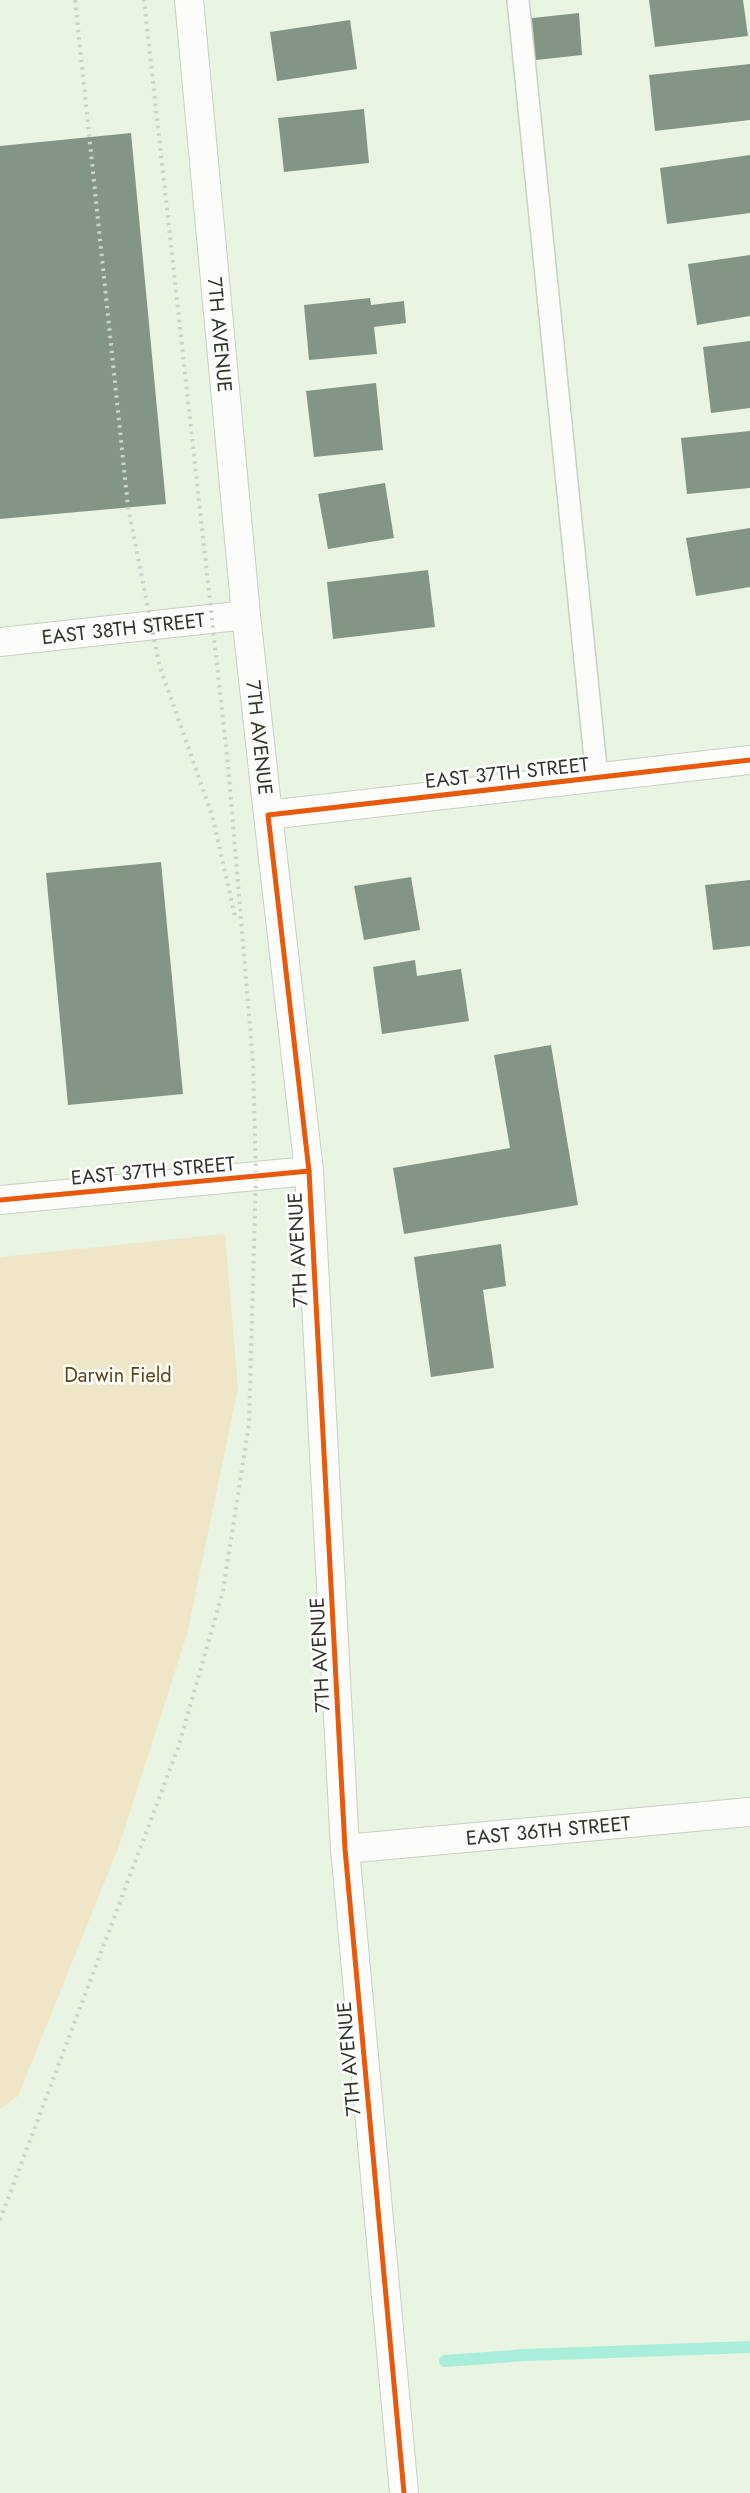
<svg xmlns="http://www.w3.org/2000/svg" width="750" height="2493" viewBox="0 0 750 2493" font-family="Jost,sans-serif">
<rect width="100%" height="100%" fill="#eaf4e2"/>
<!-- green -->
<polygon fill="#eee6c7" points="225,1234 238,1388 187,1634 119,1846 18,2096 0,2109 0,1257"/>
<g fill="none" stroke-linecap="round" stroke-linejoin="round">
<!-- stream -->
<polyline stroke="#a8eeda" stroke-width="12" points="445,2361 526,2355 750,2347"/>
</g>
<!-- building -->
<g fill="#839686">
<polygon points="649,0 743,0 748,36 655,47"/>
<polygon points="579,13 582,55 527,61 523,19"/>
<polygon points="350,20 357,69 277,81 270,32"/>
<polygon points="750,64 750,120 655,131 649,75"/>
<polygon points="364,109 369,163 284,172 278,118"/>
<polygon points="131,133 166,504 0,519 0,146"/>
<polygon points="750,155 750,213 667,224 660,168"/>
<polygon points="750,255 750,316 697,325 688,264"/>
<polygon points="370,298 371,305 404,301 406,323 374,327 377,354 309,360 304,305"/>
<polygon points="750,341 750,408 711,413 703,347"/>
<polygon points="376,383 383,450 314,457 306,391"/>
<polygon points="750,431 750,488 687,494 681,438"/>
<polygon points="385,483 394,538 328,549 318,494"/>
<polygon points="750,528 750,587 696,596 686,538"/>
<polygon points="428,570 435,627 333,639 327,582"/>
<polygon points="161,862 183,1094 68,1105 46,873"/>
<polygon points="411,877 420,930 364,940 354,886"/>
<polygon points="750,880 750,946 713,950 705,885"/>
<polygon points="415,960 417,976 461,969 469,1021 382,1034 373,967"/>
<polygon points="551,1045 578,1205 404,1234 393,1168 510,1148 494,1055"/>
<polygon points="501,1244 506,1286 483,1290 494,1368 431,1377 414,1257"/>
</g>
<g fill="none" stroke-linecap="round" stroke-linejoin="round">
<defs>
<polyline id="lane" points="518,0 597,778"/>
<g id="street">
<path id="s1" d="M189,0L246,615L268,815"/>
<path id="s2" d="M0,642L246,615"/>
<polyline points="309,1171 345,1849 404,2493"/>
<path id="s3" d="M345,1849L750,1812"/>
</g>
<polyline id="secondary" points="0,1200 309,1171 268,815 750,760"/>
</defs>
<!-- lane casing -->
<use href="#lane" stroke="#c8d1c2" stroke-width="24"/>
<!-- street casing -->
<use href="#street" stroke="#c8d1c2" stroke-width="30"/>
<!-- secondary casing -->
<use href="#secondary" stroke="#c8d1c2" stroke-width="30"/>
<!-- lane -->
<use href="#lane" stroke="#fcfdfb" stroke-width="21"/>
<!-- street -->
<use href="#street" stroke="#fcfdfb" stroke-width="28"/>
<!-- secondary -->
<use href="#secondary" stroke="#fcfdfb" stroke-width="28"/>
<!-- rail -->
<g stroke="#ced1cc" stroke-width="4" stroke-dasharray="2.5 5" stroke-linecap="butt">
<polyline points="75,0 128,507 159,664 212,815 235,916"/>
<polyline points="0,2220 178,1748 223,1591 249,1424 256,1176 253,1062 228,765 144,0"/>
</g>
<defs>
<g id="cycleway">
<polyline points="0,1200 309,1171"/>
<polyline points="404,2493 345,1849 309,1171 268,815 750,760"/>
</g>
</defs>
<!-- cycleway casing -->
<use href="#cycleway" stroke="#fff" stroke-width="8"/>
<!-- cycleway -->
<use href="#cycleway" stroke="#e8590c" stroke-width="5"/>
</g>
<g text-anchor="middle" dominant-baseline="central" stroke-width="5" stroke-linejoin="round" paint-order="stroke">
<!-- street labels -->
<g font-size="20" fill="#2f3629" stroke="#fff">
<text stroke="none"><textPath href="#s1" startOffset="336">7TH AVENUE</textPath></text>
<text stroke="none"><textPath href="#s2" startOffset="124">EAST 38TH STREET</textPath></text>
<text stroke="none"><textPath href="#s1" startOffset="741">7TH AVENUE</textPath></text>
<text transform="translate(507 773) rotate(-6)">EAST 37TH STREET</text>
<text transform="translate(153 1171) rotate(-5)">EAST 37TH STREET</text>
<text transform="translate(298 1250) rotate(-93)">7TH AVENUE</text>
<text transform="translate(320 1655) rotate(-93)">7TH AVENUE</text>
<text stroke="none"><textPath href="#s3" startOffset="204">EAST 36TH STREET</textPath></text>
<text transform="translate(349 2059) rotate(-95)">7TH AVENUE</text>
</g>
<!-- park labels -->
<g font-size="20" fill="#5d450f" stroke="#fff">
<text x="118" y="1375">Darwin Field</text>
</g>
</g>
</svg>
